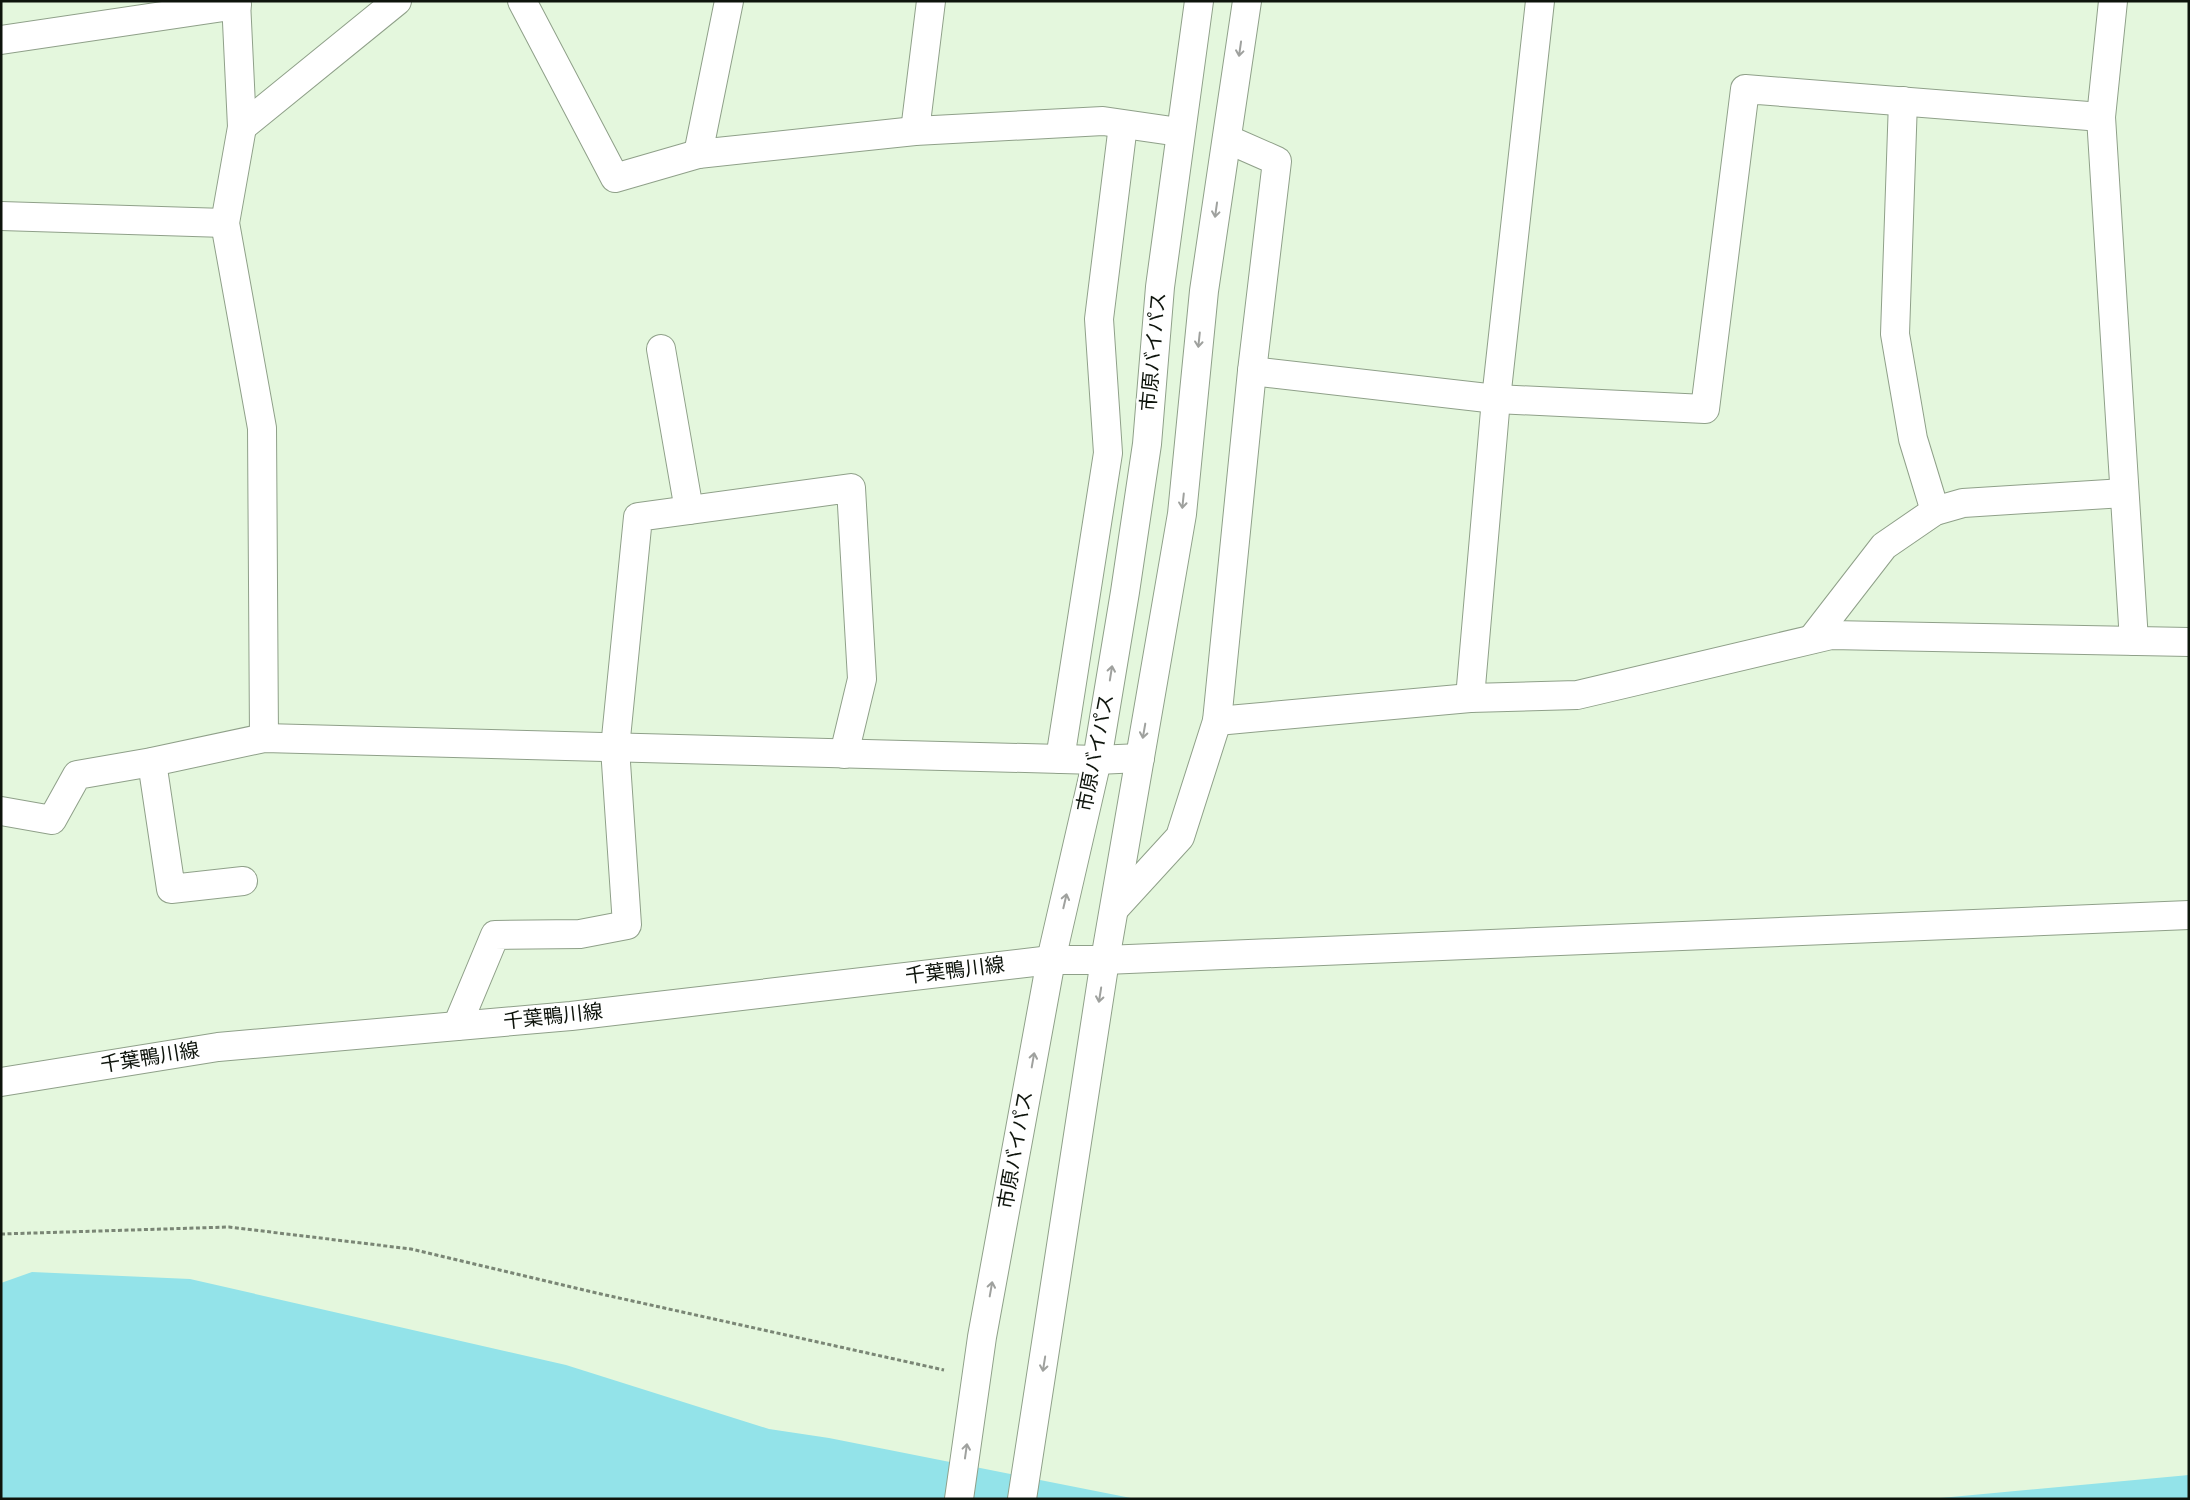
<svg xmlns="http://www.w3.org/2000/svg" width="2190" height="1500" viewBox="0 0 2190 1500" font-family="Spectral,'Noto Sans JP',serif">
<rect width="100%" height="100%" fill="#e4f7dd"/>
<!-- water -->
<g fill="#93e3e9">
<polygon points="32,1272 190,1279 566,1365 769,1429 829,1438 1136,1499 1,1499 1,1283"/>
<polygon points="2189,1475 2189,1499 1930,1499"/>
</g>
<g fill="none" stroke-linecap="round" stroke-linejoin="round">
<defs>
<g id="minor">
<polyline points="236,1 242,127 225,223 262,428 264,738"/>
<polyline points="522,1 615,178 698,154 915,131 1103,121 1179,132"/>
<polyline points="2113,1 2101,117 2134,641"/>
<polyline points="1,40 237,5"/>
<polyline points="1903,101 1895,334 1913,439 1935,511"/>
<polyline points="242,127 397,1"/>
<polyline points="915,131 931,1"/>
<polyline points="698,154 729,1"/>
<polyline points="1,216 225,223"/>
<polyline points="661,349 689,510"/>
<polyline points="1252,371 1496,399 1705,409 1745,89 2101,117"/>
<polyline points="1812,639 1884,546 1935,511 1963,503 2124,493"/>
<polyline points="1470,698 1496,399 1540,1"/>
<polyline points="1217,721 1470,698 1577,695 1831,635 2189,642"/>
<polyline points="1060,759 1108,453 1099,319 1123,125"/>
<polyline points="152,762 171,889 243,881"/>
<polyline points="1,811 52,820 77,775 152,762 264,738 1097,760 1140,758"/>
<polyline points="1115,908 1180,837 1217,721 1252,371 1277,161 1227,139"/>
<polyline points="1105,960 2189,915"/>
<polyline points="457,1026 495,935 580,934 627,925 615,748 638,517 851,488 862,679 844,754"/>
</g>
<polyline id="major" points="1,1082 218,1047 571,1016 1051,960 1105,960"/>
<g id="highway">
<polyline points="959,1499 982,1337 1051,960 1097,760 1125,592 1147,444 1160,287 1199,1"/>
<polyline points="1022,1499 1105,960 1182,514 1204,291 1247,1"/>
</g>
</defs>
<!-- minor casing -->
<use href="#minor" stroke="#8fa089" stroke-width="30"/>
<!-- major casing -->
<use href="#major" stroke="#8fa089" stroke-width="30"/>
<!-- highway casing -->
<use href="#highway" stroke="#8fa089" stroke-width="30"/>
<!-- path -->
<polyline stroke="#7a8675" stroke-width="3" stroke-dasharray="4 2.5" stroke-linecap="butt" points="1,1234 229,1227 411,1249 601,1294 944,1370"/>
<!-- minor -->
<use href="#minor" stroke="#fff" stroke-width="28"/>
<!-- major -->
<use href="#major" stroke="#fff" stroke-width="28"/>
<!-- highway -->
<use href="#highway" stroke="#fff" stroke-width="28"/>
</g>
<!-- one-way arrows -->
<defs><path id="oneway-shaft" d="M-6 0H5M1.5-3L5.5 0L1.5 3" fill="none" stroke-width="1.6" stroke-linecap="round" stroke-linejoin="round" transform="scale(1.25)"/></defs>
<g stroke="#9fa19e">
<use href="#oneway-shaft" transform="translate(1240 49) rotate(98)"/>
<use href="#oneway-shaft" transform="translate(1216 210) rotate(98)"/>
<use href="#oneway-shaft" transform="translate(1199 340) rotate(96)"/>
<use href="#oneway-shaft" transform="translate(1183 501) rotate(96)"/>
<use href="#oneway-shaft" transform="translate(1111 673) rotate(-81)"/>
<use href="#oneway-shaft" transform="translate(1144 731) rotate(100)"/>
<use href="#oneway-shaft" transform="translate(1065 901) rotate(-77)"/>
<use href="#oneway-shaft" transform="translate(1100 995) rotate(99)"/>
<use href="#oneway-shaft" transform="translate(1033 1060) rotate(-80)"/>
<use href="#oneway-shaft" transform="translate(991 1289) rotate(-80)"/>
<use href="#oneway-shaft" transform="translate(1044 1364) rotate(99)"/>
<use href="#oneway-shaft" transform="translate(966 1451) rotate(-82)"/>
</g>
<g text-anchor="middle" dominant-baseline="central" stroke-width="5" stroke-linejoin="round" paint-order="stroke">
<!-- street labels -->
<g font-size="20" fill="#0e140c" stroke="#fff">
<text transform="translate(1154 352) rotate(-85)">市原バイパス</text>
<text transform="translate(1096 753) rotate(-79)">市原バイパス</text>
<text transform="translate(955 971) rotate(-7)">千葉鴨川線</text>
<text transform="translate(553 1017) rotate(-6)">千葉鴨川線</text>
<text transform="translate(150 1058) rotate(-9)">千葉鴨川線</text>
<text transform="translate(1016 1150) rotate(-80)">市原バイパス</text>
</g>
</g>
<!-- border -->
<rect width="2190" height="1500" fill="none" stroke="#0e140c" stroke-width="5"/>
</svg>
